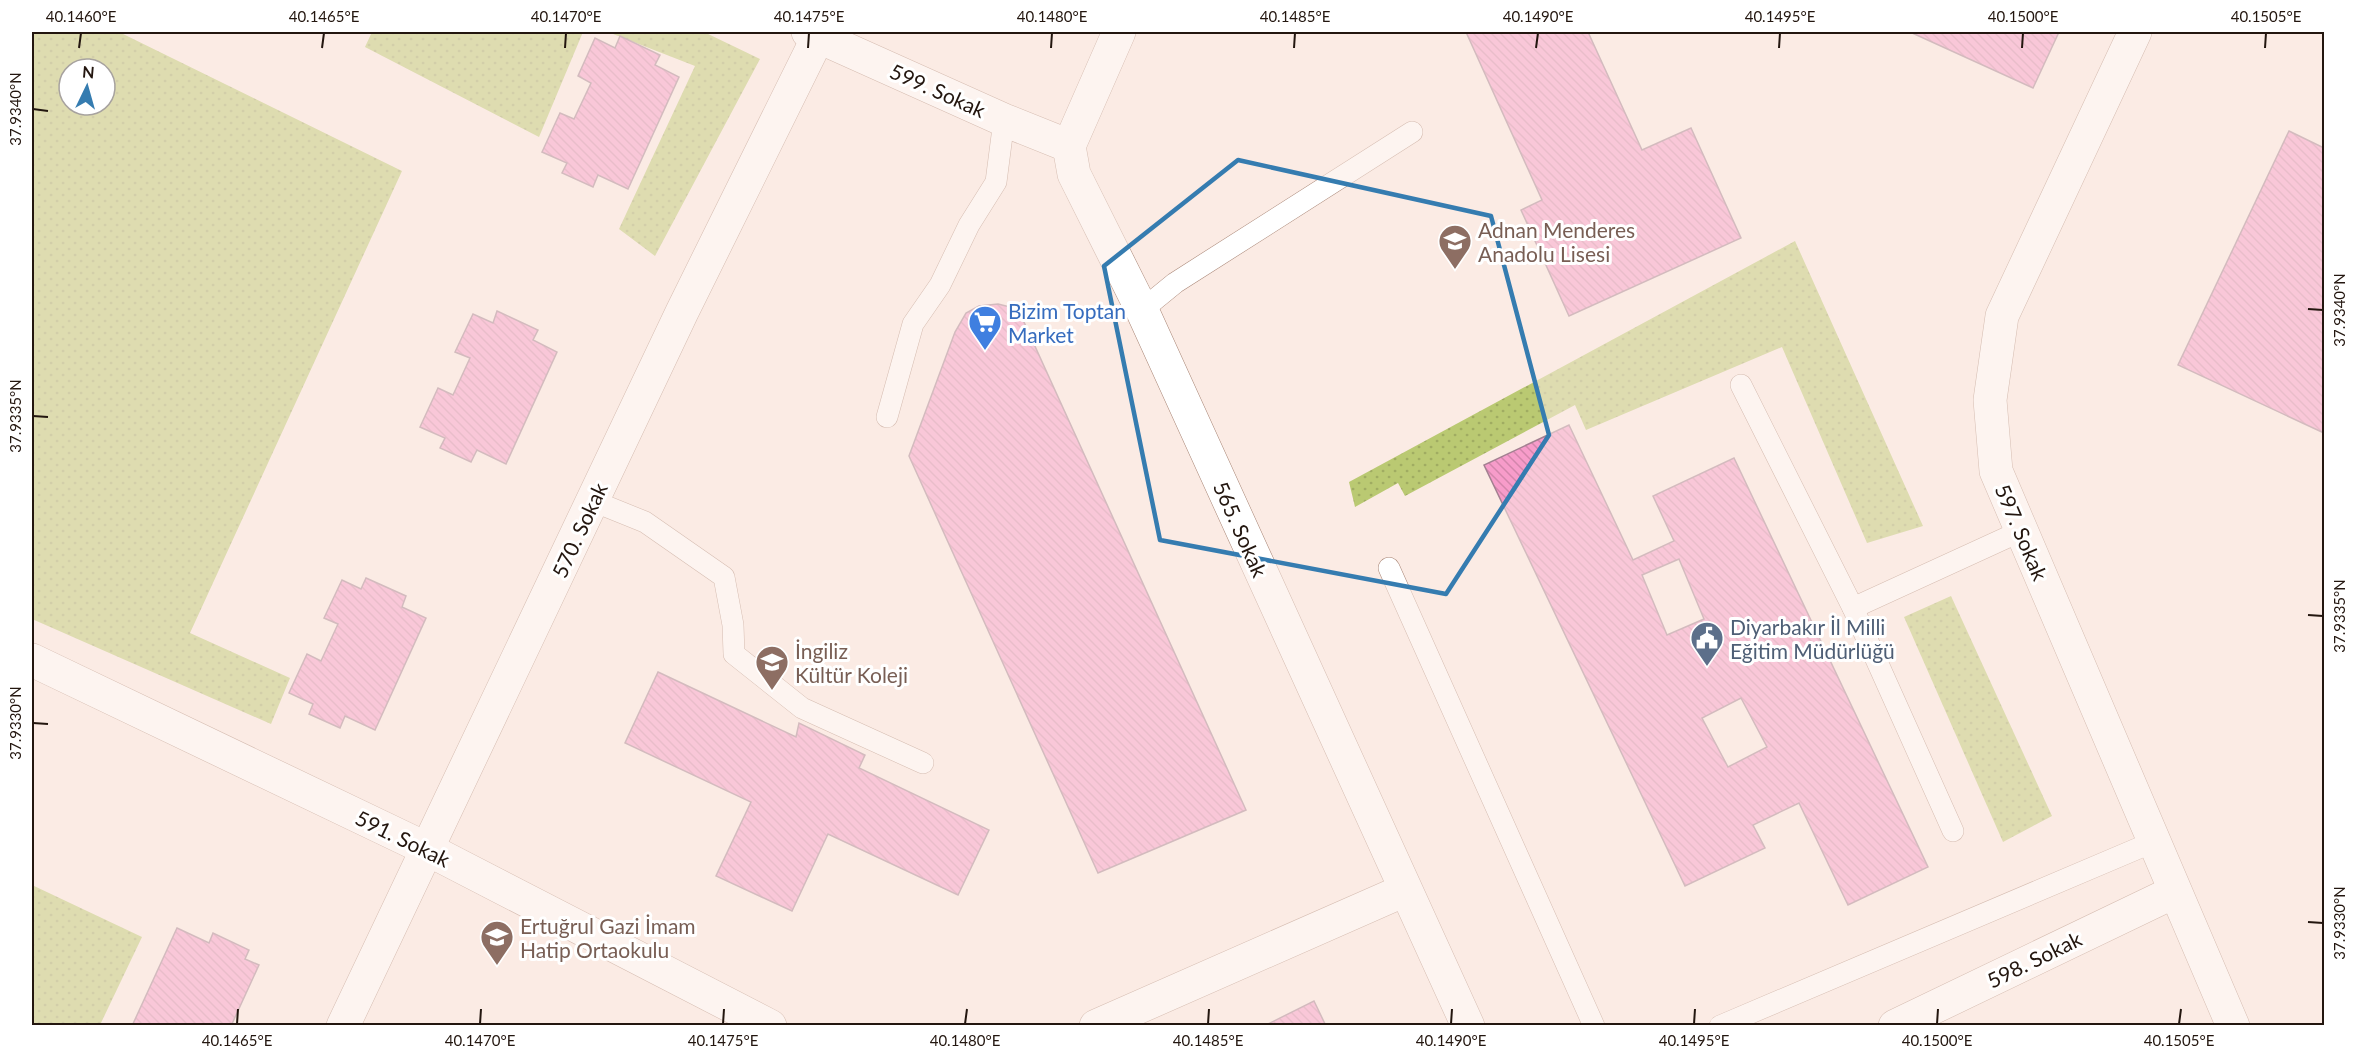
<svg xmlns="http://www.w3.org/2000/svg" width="2356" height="1057" viewBox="0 0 2356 1057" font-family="Lato,sans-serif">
<defs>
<pattern id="grass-dots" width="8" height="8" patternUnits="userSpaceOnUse" patternTransform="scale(1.5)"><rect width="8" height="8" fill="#bac972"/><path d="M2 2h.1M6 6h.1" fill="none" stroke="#a0ac62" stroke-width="1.8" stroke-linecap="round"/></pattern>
<pattern id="building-back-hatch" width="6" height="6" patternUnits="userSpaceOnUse" patternTransform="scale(1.5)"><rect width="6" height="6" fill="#f79cca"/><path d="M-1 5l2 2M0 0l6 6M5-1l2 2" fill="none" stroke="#d386ac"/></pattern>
</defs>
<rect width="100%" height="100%" fill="#fbebe4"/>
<!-- grass -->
<g fill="url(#grass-dots)" fill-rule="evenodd">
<path d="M32,32H119L402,171L190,633L290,678L271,724L32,619ZM69,69H105V105H69Z"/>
<polygon points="372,32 583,32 539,137 365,47"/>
<polygon points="608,32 704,32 760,59 655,256 619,229 695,66"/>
<polygon points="1795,241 1923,526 1867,543 1782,347 1586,430 1575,405 1405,496 1398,483 1355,507 1349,482"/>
<polygon points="1951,596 2052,816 2003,842 1904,617"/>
<polygon points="32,885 142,937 100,1025 32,1025"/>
</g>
<!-- building -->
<g fill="url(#building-back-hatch)" stroke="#a38091" stroke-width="1.5" fill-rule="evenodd">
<polygon points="1466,32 1588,32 1642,150 1691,128 1741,238 1569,316 1521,210 1542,200"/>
<polygon points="1910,32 2059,32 2033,88"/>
<polygon points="620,36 660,55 655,65 679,77 628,189 598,175 593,187 562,173 567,163 542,152 560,113 574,119 591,83 578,76 595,38 615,48"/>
<polygon points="2289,131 2324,148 2324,433 2178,365"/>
<polygon points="998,304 1018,309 1246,810 1098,873 909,456 955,332 966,313 979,306"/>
<polygon points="497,311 538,330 533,340 557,352 506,464 477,450 471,462 440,448 445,438 420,427 438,388 453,395 470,358 455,352 473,314 493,323"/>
<path d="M1569,425L1633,560L1674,541L1653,496L1734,458L1928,867L1848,905L1799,803L1753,825L1765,848L1685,886L1484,465ZM1679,559L1704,619L1667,635L1642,575ZM1741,698L1767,747L1728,767L1702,718Z"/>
<polygon points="366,578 406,596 402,607 426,618 375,730 345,716 340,728 309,714 313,704 289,693 307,654 321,661 338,624 324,618 342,580 361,589"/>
<polygon points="658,672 796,737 799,723 865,755 859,768 989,830 958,895 828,834 792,911 716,876 751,802 625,743"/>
<polygon points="177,928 209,943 213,933 249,950 245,959 259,965 231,1026 132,1026"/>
<polygon points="1314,1001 1326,1026 1264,1026"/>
</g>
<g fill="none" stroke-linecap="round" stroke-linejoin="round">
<defs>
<g id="service">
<polyline points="1142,310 1175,283 1412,132"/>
<polyline points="1741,385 1853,608 1953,831"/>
<polyline points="887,417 913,324 940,285 969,225 996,182 1004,120"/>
<polyline points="593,501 645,522 724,577 733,625 734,654 802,708 923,763"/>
<polyline points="1389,568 1594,1026"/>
<polyline points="1853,608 2021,531"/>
<polyline points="1720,1026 2153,842"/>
</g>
<g id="minor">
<polyline points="808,32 1004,120 1069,146"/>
<polyline points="1119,32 1069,146 1074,174 1142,310 1468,1026"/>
<polyline points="2135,32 2002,316 1990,400 1996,471 2233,1026"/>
<polyline points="32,660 427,849 770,1026"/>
<polyline points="343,1026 682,312 818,37"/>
<polyline points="1096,1026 1405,890"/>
<polyline points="1895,1026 2174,892"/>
</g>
</defs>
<!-- service casing -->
<use href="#service" stroke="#a88575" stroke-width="22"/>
<!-- minor casing -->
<use href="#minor" stroke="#a88575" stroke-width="34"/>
<!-- service -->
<use href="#service" stroke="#fff" stroke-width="21"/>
<!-- minor -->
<use href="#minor" stroke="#fff" stroke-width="33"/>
</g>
<!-- marked area -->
<path d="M0 0H2356V1057H0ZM1238,160L1491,216L1549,435L1446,594L1160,540L1104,266Z" fill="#fbebe4" fill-opacity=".55" fill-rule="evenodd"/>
<path fill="none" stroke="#357cb0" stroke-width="4.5" stroke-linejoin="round" d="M1238,160L1491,216L1549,435L1446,594L1160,540L1104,266Z"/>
<!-- ticks -->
<path fill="none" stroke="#23160f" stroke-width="2" d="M79,48L81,33M322,48L324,33M565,48L566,33M808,48L809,33M1051,48L1052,33M1294,48L1295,33M1536,48L1538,33M1779,48L1780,33M2022,48L2023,33M2265,48L2266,33M33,109L48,111M2308,309L2323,310M33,416L48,417M2308,615L2323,616M33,723L48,724M2308,922L2323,923M237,1024L238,1009M480,1024L481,1009M723,1024L724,1009M965,1024L967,1009M1208,1024L1209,1009M1451,1024L1452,1009M1694,1024L1695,1009M1937,1024L1938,1009M2179,1024L2181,1009"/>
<!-- icons -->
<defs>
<symbol id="school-pin" viewBox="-11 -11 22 30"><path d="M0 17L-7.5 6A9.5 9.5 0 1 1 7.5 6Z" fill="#8d6e63" stroke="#fff"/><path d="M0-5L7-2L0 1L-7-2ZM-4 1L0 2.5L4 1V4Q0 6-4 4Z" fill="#fff"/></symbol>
<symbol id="supermarket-pin" viewBox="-11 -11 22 30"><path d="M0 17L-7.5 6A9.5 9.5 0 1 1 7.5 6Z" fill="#3f7fe0" stroke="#fff"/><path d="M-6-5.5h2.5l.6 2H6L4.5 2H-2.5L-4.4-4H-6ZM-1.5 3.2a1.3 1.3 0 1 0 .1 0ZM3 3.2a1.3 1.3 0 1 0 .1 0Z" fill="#fff"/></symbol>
<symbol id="civic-pin" viewBox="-11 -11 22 30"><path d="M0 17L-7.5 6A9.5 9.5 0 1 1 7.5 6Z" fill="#5c6f8a" stroke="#fff"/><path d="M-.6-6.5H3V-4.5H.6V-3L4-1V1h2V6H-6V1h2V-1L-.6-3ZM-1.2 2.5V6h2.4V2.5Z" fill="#fff"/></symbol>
</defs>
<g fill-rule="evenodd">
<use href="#school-pin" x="1436" y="222" width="38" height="52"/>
<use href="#supermarket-pin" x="966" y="303" width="38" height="52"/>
<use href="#civic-pin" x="1688" y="619" width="38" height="52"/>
<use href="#school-pin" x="753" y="643" width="38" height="52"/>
<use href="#school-pin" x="478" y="918" width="38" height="52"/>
</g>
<g text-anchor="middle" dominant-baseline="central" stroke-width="6" stroke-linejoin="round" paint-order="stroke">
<!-- street labels -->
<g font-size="21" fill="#23160f" stroke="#fff">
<text transform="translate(938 90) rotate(24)">599. Sokak</text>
<text transform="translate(1241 529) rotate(66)">565. Sokak</text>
<text transform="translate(579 530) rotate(-65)">570. Sokak</text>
<text transform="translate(2022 532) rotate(67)">597. Sokak</text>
<text transform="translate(403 838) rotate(26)">591. Sokak</text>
<text transform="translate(2034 959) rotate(-26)">598. Sokak</text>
</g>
<!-- education labels -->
<g font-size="21" fill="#785e54" stroke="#fff" text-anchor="start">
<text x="1478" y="229">Adnan Menderes<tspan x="1478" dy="24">Anadolu Lisesi</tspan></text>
<text x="795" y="650">İngiliz<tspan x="795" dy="24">Kültür Koleji</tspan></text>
<text x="520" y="925">Ertuğrul Gazi İmam<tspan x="520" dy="24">Hatip Ortaokulu</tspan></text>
</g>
<!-- shop labels -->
<g font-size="21" fill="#366cbe" stroke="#fff" text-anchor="start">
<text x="1008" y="310">Bizim Toptan<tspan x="1008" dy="24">Market</tspan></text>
</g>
<!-- service labels -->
<g font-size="21" fill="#4e5e75" stroke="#fff" text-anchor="start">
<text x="1730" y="626">Diyarbakır İl Milli<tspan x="1730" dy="24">Eğitim Müdürlüğü</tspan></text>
</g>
</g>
<!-- border -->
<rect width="2356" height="1057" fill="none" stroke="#ffffff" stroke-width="66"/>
<!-- north arrow -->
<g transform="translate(87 87) rotate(5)"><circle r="28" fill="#ffffff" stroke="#a7a29f" stroke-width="1.5"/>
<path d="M0-4.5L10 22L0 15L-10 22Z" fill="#357cb0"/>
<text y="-9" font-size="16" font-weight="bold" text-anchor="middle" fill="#23160f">N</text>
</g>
<rect x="33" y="33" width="2290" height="991" fill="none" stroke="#23160f" stroke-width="2"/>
<g font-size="15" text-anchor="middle" fill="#23160f">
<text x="81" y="22">40.1460°E</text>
<text x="324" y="22">40.1465°E</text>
<text x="566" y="22">40.1470°E</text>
<text x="809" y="22">40.1475°E</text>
<text x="1052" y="22">40.1480°E</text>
<text x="1295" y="22">40.1485°E</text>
<text x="1538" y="22">40.1490°E</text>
<text x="1780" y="22">40.1495°E</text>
<text x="2023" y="22">40.1500°E</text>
<text x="2266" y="22">40.1505°E</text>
<text transform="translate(16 109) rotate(-90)" y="5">37.9340°N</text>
<text transform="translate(2340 310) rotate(-90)" y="5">37.9340°N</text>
<text transform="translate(16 416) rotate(-90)" y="5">37.9335°N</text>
<text transform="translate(2340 616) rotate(-90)" y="5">37.9335°N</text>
<text transform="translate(16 723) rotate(-90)" y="5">37.9330°N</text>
<text transform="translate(2340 923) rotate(-90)" y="5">37.9330°N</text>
<text x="237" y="1046">40.1465°E</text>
<text x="480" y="1046">40.1470°E</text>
<text x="723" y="1046">40.1475°E</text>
<text x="965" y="1046">40.1480°E</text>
<text x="1208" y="1046">40.1485°E</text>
<text x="1451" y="1046">40.1490°E</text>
<text x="1694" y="1046">40.1495°E</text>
<text x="1937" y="1046">40.1500°E</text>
<text x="2179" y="1046">40.1505°E</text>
</g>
</svg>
